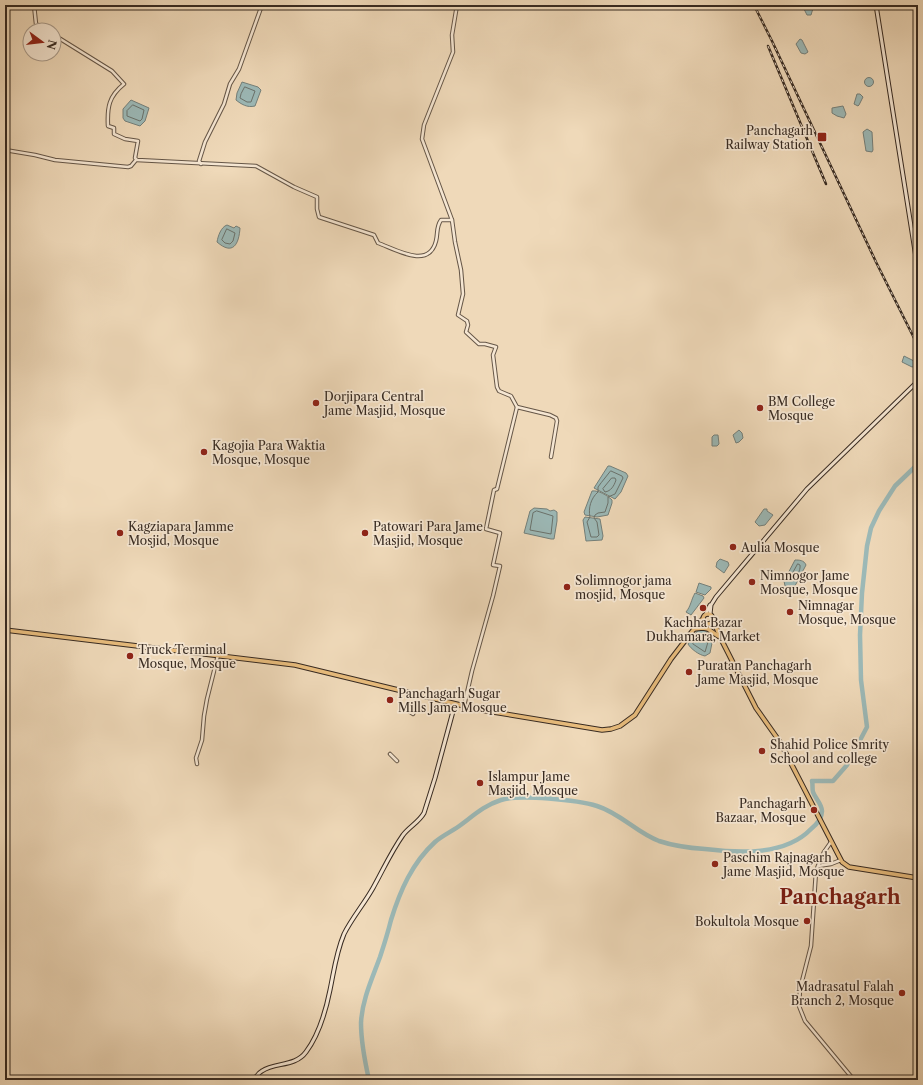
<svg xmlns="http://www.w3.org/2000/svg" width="923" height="1085" viewBox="0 0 923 1085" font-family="'Libre Caslon Text',serif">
<rect width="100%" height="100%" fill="#efd9b9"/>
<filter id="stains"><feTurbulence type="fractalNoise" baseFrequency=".005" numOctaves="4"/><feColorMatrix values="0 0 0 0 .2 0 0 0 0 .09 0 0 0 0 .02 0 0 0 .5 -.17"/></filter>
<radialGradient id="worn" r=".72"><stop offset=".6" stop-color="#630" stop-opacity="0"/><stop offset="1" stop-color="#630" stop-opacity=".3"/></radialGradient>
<!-- water -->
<g fill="#9cb9b7" stroke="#74807b">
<polygon points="802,5 814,5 811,15 807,15"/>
<polygon points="800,39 802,40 808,52 805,54 801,53 796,44"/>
<circle cx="869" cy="82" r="4.5"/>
<path d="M242,82L258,87L261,90L255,106C247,108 241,104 236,100L237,93Z"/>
<polygon points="857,94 860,94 863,97 859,105 858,106 854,104"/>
<polygon points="131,100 149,108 145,121 140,126 125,121 123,118 123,109"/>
<polygon points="843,106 846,114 844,118 837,116 832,113 832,108"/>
<polygon points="867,129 872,132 873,150 872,152 866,151 863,132"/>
<path d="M227,225L234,228L236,226L240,228C239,244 233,256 217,242C218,236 221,227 227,225Z"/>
<polygon points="904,356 916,362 916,366 912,367 902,362"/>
<polygon points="739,430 742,433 743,438 739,442 736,443 733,435"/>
<polygon points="714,435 718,435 719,444 717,446 712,446 712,437"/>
<polygon points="608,466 610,466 626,473 628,476 621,492 615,499 594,488"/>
<path d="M592,491C598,490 607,495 612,500V503L608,515L597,517L585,515L584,512Z"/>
<polygon points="534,508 547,509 550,511 554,510 557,512 557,521 554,539 551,539 524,533 530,511"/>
<polygon points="764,509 767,509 767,511 773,515 765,525 759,526 755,522"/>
<polygon points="585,517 600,519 603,536 602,540 586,541 583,520"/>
<polygon points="720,559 728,562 729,565 724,573 716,567 717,562"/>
<path d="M795,560C799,560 804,560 806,565L796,584L794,587L788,588L785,586L784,581Z"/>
<polygon points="699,583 711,587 711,589 705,595 696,592"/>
<path d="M695,593L703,596L704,598L691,615L686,612C691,606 691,600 695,593Z"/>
<path d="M705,629L712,643L710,653L705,656C699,655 691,649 688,644L698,630Z"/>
</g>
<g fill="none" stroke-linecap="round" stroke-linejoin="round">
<!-- shore -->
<g stroke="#6a726c" stroke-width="1">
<polygon points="245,87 255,91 251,102 247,102 240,98 241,94"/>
<polygon points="133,105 144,110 142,119 140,121 127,116 127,111"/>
<polygon points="227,229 235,233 233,241 230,244 225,243 222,240"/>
<path d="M611,471L622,476L623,478L615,494L608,497V503L605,512L598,513L595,515L594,518L597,522L599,535L597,537H591L587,522L590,517C588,508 591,498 598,492V487L601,483Z"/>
<path d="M612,478H615L616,480C614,486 611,491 605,492L603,489Z"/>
<polygon points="537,511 553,516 551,534 530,530 533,513"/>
<path d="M798,564L800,565C801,570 796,579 791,581L790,578Z"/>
<polygon points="700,634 702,634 708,642 705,652 693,644"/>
</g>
<!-- river -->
<path stroke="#9cb9b7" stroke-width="4.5" d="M369,1080C365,1062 361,1042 361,1023C362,1000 372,979 380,957C384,945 388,932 391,920C400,891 412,863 435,842C443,835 453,831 462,824C474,815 485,805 501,800C519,794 578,800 597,806C620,813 637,833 659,841C674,846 690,848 705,849C739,853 785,856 811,829C816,825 822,818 822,811C822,804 815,798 813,792C812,789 813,784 812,781H833L847,765L867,727L861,680L860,635L862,593L867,546L871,528L879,511L895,486L918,464"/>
<defs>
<g id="tertiary">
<polyline points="34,5 36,24 47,30"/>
<polyline points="457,5 452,35 453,52 424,125 422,139 452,220 455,242 461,270 463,294 458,315 467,321 468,325 466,332 479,344 485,344 496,347 493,355 497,387 499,391 511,396 517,407"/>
<path d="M54,35L112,71L124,84C109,96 107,107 108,126L114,128V134L125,139L138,141L135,158L137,160L256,166L294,187L317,197V209L319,217L374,235L378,243C395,249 429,270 436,241C438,233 436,227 441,220H452"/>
<polyline points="5,150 35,155 55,160 128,167 131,166 136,160"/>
<polyline points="201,164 199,161 205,142 224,104 230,84 239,69 262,5"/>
<polyline points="464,706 472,671 493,596 500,566 493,565 500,533 486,529 494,490 497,489 517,407 550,415 556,418 557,421 551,457"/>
<polyline points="402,709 410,711"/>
<polygon points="412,710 414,712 413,714 410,712"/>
<polyline points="390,754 397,761"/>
<polyline points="197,764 196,758 202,740 204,716 207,699 218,655"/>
<polyline points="841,860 831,864 818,866 816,871 811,946 800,989 799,1006 805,1021 854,1080"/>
<polyline points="818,866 824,852 831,842"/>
</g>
<g id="secondary">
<polyline points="876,5 918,270"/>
<polyline points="706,614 710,605"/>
<polyline points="710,614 711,605 716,597 807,489 918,381"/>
<path d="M254,1080C256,1077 258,1073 262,1071C275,1062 295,1067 306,1052C318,1036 326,1010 330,990C334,971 336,953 344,934C352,918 364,904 373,888C383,870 391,852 403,835C409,827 419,822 424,813L435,778L455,704"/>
</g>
<g id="trunk">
<circle cx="708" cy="619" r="5"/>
<polyline points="713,619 720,637 756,708 780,742 842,862 849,867 918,878"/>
<polyline points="694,629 703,628 708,629 718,636"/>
<polyline points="5,630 295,665 481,710 602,730 611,729 620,726 635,715 671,659 694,629 697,623 703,619"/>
</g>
</defs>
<!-- tertiary casing -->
<use href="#tertiary" stroke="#655647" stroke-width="4.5"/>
<!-- secondary casing -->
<use href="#secondary" stroke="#372a21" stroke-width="5"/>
<!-- trunk casing -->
<use href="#trunk" stroke="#372a21" stroke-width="5.5"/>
<!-- tertiary -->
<use href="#tertiary" stroke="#f5e6d2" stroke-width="2.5"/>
<!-- secondary -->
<use href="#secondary" stroke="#f5e6d2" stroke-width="3"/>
<!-- trunk -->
<use href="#trunk" stroke="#e8bc7c" stroke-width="3.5"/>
<defs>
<g id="rail">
<polyline points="754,5 772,41 876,262 914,338"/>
<polyline points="768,46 826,184"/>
</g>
</defs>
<!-- rail casing -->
<use href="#rail" stroke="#372a21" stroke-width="2.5"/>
<!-- rail -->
<use href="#rail" stroke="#f5e6d2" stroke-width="1" stroke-dasharray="3" stroke-linecap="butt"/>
</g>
<!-- markers -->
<g fill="#8f2418" stroke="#f5e6d2" stroke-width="1.5">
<rect x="817" y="132" width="10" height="10" rx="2"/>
<circle cx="316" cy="403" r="4"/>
<circle cx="760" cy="408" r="4"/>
<circle cx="204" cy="452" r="4"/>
<circle cx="120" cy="533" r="4"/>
<circle cx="365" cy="533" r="4"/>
<circle cx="733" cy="547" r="4"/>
<circle cx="752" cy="582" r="4"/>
<circle cx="567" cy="587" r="4"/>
<circle cx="703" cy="608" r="4"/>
<circle cx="790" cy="612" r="4"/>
<circle cx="130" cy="656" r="4"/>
<circle cx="689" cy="672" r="4"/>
<circle cx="390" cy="700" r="4"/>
<circle cx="762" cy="751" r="4"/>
<circle cx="480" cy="783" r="4"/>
<circle cx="814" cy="810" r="4"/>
<circle cx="715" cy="864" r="4"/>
<circle cx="807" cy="921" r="4"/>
<circle cx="902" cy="993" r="4"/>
</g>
<g text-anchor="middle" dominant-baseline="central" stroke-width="3.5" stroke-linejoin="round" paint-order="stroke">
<!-- poi labels -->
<g font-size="12" fill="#372a21" stroke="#f5e6d2" text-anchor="start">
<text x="813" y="130" text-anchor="end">Panchagarh<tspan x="813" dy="14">Railway Station</tspan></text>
<text x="324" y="396">Dorjipara Central<tspan x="324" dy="14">Jame Masjid, Mosque</tspan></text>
<text x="768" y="401">BM College<tspan x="768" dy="14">Mosque</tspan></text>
<text x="212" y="445">Kagojia Para Waktia<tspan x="212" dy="14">Mosque, Mosque</tspan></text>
<text x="128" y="526">Kagziapara Jamme<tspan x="128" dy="14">Mosjid, Mosque</tspan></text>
<text x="373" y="526">Patowari Para Jame<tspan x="373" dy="14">Masjid, Mosque</tspan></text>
<text x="741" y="547">Aulia Mosque</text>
<text x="760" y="575">Nimnogor Jame<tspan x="760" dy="14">Mosque, Mosque</tspan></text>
<text x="575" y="580">Solimnogor jama<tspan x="575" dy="14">mosjid, Mosque</tspan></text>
<text x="798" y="605">Nimnagar<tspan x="798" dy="14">Mosque, Mosque</tspan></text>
<text x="703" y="622" text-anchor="middle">Kachha Bazar<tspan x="703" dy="14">Dukhamara, Market</tspan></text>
<text x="138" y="649">Truck Terminal<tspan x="138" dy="14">Mosque, Mosque</tspan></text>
<text x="697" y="665">Puratan Panchagarh<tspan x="697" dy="14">Jame Masjid, Mosque</tspan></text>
<text x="398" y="693">Panchagarh Sugar<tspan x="398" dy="14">Mills Jame Mosque</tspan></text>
<text x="770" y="744">Shahid Police Smrity<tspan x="770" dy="14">School and college</tspan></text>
<text x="488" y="776">Islampur Jame<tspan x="488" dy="14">Masjid, Mosque</tspan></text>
<text x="806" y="803" text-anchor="end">Panchagarh<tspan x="806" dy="14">Bazaar, Mosque</tspan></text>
<text x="723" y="857">Paschim Rajnagarh<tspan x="723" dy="14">Jame Masjid, Mosque</tspan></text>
<text x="799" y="921" text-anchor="end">Bokultola Mosque</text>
<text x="894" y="986" text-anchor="end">Madrasatul Falah<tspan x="894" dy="14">Branch 2, Mosque</tspan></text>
</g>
<!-- town labels -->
<g font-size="20" font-weight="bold" fill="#7a1f14" stroke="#f5e6d2">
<text x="840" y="897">Panchagarh</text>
</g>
</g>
<!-- margin -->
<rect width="923" height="1085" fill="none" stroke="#efd9b9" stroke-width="20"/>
<rect x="6" y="6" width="911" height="1073" fill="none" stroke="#372a21" stroke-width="2"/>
<rect x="10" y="10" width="903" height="1065" fill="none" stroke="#372a21"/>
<!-- north arrow -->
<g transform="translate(42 42) rotate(105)"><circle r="19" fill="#f5e6d2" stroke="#a99b8b"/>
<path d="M0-3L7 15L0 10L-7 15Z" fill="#8f2418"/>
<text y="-6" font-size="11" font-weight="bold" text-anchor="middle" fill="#372a21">N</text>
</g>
<rect width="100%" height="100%" filter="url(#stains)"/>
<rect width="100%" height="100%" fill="url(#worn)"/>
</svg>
